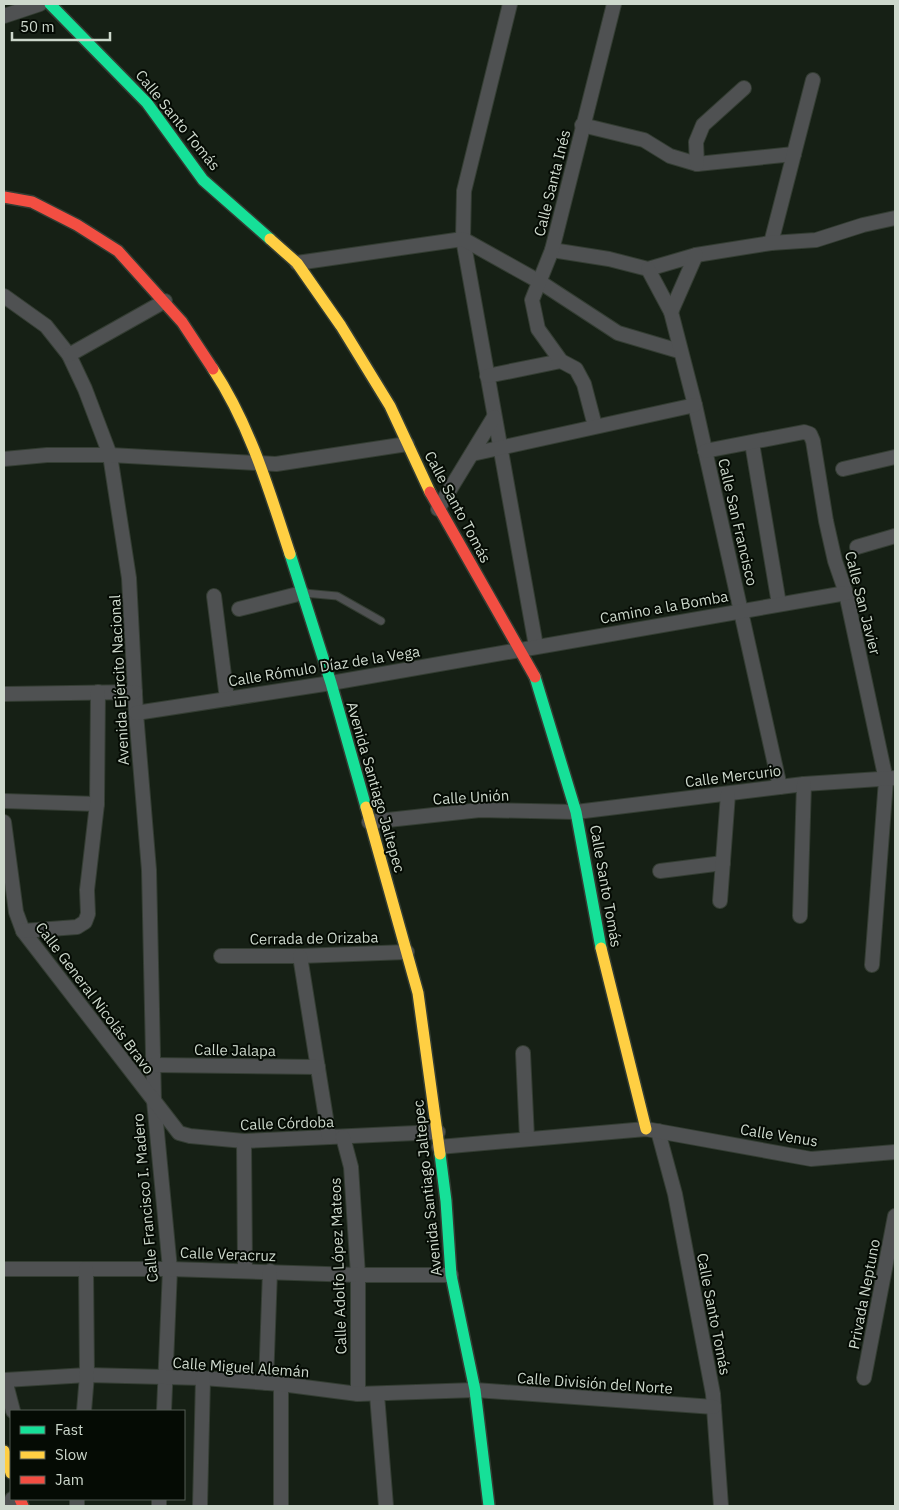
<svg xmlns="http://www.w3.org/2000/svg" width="899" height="1510" viewBox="0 0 899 1510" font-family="'IBM Plex Sans',sans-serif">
<rect width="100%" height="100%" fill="#162015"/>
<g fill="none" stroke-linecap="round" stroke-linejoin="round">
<defs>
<polyline id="lane" points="304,593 337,596 381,621"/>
<g id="street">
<polyline points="510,4 464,191 463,239 536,646"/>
<polyline points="4,16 40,4"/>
<polyline points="582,125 644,140 670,156 697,164 794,154"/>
<polyline points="697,164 696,142 703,125 744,88"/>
<polyline points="771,243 813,80"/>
<polyline points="552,250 609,259 648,269 696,255 771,243 816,240 863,225 895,218"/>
<polyline points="297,263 463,239 540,282 618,333 679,351"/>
<polyline points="648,269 671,312 695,405 780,787"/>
<polyline points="4,296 46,326 69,355 85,389 110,455 129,578 136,713 149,870 154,1101 170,1269 164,1411"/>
<polyline points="671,312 696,255"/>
<polyline points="69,355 165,301"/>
<polyline points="487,376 561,361"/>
<polyline points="595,426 584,384 576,369 561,361 538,329 532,300 552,250 614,4"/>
<polyline points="752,443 779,604"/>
<polyline points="705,451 804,432 810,434 813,441 826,521 835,561 846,593 886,780 872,965"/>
<polyline points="472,454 695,405"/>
<polyline points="4,459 47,455 110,455 276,464 407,444"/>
<polyline points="843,469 895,457"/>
<polyline points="438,509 494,417"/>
<polyline points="857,547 895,536"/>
<polyline points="214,596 227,699"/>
<polyline points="239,609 302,593"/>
<polyline points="4,694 135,692"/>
<polyline points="136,713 331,683 846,593"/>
<polyline points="4,801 97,804"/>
<polyline points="4,822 16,912 23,931 179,1133 190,1136 244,1141 438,1132"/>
<polyline points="369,822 480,810 576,812 804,784 895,778"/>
<polyline points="660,871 723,863"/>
<polyline points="720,901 728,794"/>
<polyline points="800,916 804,784"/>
<polyline points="23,931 77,927 85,922 88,914 87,890 97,804 98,692"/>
<polyline points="221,956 300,956 407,952"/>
<polyline points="300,956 329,1137"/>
<polyline points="523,1053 527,1138"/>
<polyline points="153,1065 318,1067"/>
<polyline points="658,1131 675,1194 713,1394 721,1506"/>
<polyline points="343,1137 351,1167 358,1275 358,1394"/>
<polyline points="244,1141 245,1270"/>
<polyline points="439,1147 646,1129 811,1159 895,1152"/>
<polyline points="4,1269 170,1269 358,1275 451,1275"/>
<polyline points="864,1378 895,1216"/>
<polyline points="266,1383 270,1271"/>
<polyline points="281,1384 281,1506"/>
<polyline points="377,1395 386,1506"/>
<polyline points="13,1411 5,1380 87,1375 203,1378 281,1384 358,1394 475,1390 714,1407"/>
<polyline points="84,1411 87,1375 86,1269"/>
<polyline points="9,1506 12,1499"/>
<polyline points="77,1506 77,1499"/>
<polyline points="159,1506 159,1499"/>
<polyline points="200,1506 203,1378"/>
</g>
<g id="fast">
<polyline points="50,4 147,103 203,180 270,239"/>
<polyline points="290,554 331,683 366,807"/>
<polyline points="535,677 576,812 601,948"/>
<polyline points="440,1154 446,1201 451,1275 475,1390 489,1506"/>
</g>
<g id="slow">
<polyline points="270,239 297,263 341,326 390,406 430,492"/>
<path d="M213,369C250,425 269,490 290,554"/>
<polyline points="366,807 418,993 440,1154"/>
<polyline points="601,948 646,1129"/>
<polyline points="4,1451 11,1473"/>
</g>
<g id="jam">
<polyline points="4,197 32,202 77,225 118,251 182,322 213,369"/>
<polyline points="430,492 535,677"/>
<polyline points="20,1499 23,1506"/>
</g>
</defs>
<!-- lane casing -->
<use href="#lane" stroke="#343d33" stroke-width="9"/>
<!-- street casing -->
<use href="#street" stroke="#343d33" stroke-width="16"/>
<!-- fast casing -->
<use href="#fast" stroke="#343d33" stroke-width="14"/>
<!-- slow casing -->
<use href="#slow" stroke="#343d33" stroke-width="14"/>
<!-- jam casing -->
<use href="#jam" stroke="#343d33" stroke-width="14"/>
<!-- lane -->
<use href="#lane" stroke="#4f5152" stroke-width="7"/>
<!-- street -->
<use href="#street" stroke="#4f5152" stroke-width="14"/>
<!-- fast -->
<use href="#fast" stroke="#16e098" stroke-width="11"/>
<!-- slow -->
<use href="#slow" stroke="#ffcf43" stroke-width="11"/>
<!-- jam -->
<use href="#jam" stroke="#f24e42" stroke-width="11"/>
</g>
<g text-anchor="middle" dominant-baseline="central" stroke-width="4" stroke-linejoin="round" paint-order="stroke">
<!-- street labels -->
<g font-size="15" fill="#cdd8cc" stroke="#050b04">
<text transform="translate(178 120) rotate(51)">Calle Santo Tomás</text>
<text transform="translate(552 183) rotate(-76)">Calle Santa Inés</text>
<text transform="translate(458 507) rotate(62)">Calle Santo Tomás</text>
<text transform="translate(738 522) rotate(77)">Calle San Francisco</text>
<text transform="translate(863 603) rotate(76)">Calle San Javier</text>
<text transform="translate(664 607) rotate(-10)">Camino a la Bomba</text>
<text transform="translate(324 666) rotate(-9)">Calle Rómulo Díaz de la Vega</text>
<text transform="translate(119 680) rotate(-93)">Avenida Ejército Nacional</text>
<text transform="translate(733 776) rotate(-7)">Calle Mercurio</text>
<text transform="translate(376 787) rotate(74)">Avenida Santiago Jaltepec</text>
<text transform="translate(471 797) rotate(-3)">Calle Unión</text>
<text transform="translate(606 886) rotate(80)">Calle Santo Tomás</text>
<text transform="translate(314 938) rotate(-1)">Cerrada de Orizaba</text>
<text transform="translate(95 998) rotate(53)">Calle General Nicolás Bravo</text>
<text transform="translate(235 1050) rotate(1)">Calle Jalapa</text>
<text transform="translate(287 1123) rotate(-2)">Calle Córdoba</text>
<text transform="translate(779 1135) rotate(9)">Calle Venus</text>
<text transform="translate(427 1188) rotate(-96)">Avenida Santiago Jaltepec</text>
<text transform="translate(145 1198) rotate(-95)">Calle Francisco I. Madero</text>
<text transform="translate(228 1254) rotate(2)">Calle Veracruz</text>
<text transform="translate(338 1266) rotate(-92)">Calle Adolfo López Mateos</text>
<text transform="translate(864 1294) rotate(-79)">Privada Neptuno</text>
<text transform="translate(714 1314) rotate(79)">Calle Santo Tomás</text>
<text transform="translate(241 1367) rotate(4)">Calle Miguel Alemán</text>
<text transform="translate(595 1383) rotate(4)">Calle División del Norte</text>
</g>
</g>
<!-- border -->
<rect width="899" height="1510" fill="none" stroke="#cdd8cc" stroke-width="10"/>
<!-- legend -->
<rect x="10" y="1410" width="175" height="90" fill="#050b04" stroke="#555d54"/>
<rect x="20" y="1426" width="25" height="8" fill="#16e098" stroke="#555d54"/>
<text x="55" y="1435" font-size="15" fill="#cdd8cc">Fast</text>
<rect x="20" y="1451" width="25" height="8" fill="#ffcf43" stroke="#555d54"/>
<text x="55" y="1460" font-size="15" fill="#cdd8cc">Slow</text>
<rect x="20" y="1476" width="25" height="8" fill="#f24e42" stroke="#555d54"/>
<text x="55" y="1485" font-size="15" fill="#cdd8cc">Jam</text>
<!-- scale -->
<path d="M12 32v8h98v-8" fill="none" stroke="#cdd8cc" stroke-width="2.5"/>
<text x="20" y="32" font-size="15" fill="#cdd8cc" stroke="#050b04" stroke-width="4" paint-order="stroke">50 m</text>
</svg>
